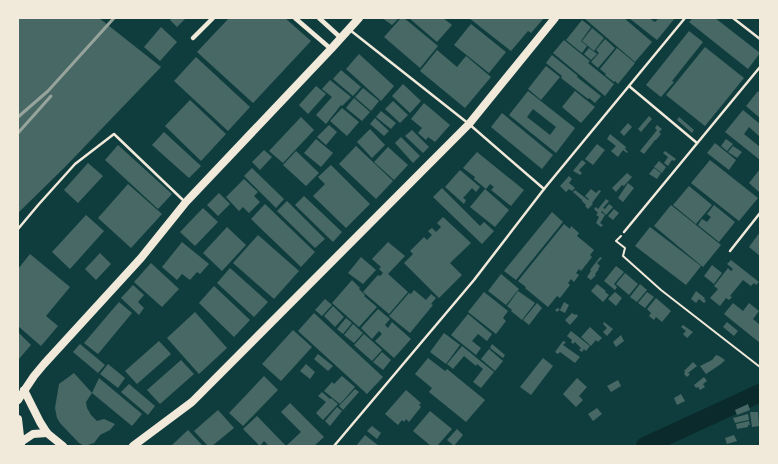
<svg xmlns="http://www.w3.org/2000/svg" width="778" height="464" viewBox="0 0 778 464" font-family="Signika,sans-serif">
<rect width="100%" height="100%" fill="#0f3d3e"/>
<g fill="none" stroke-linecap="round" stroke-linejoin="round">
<!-- river -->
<polyline stroke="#0a2a2b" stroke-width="18" points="645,446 760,393"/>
</g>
<!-- building -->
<g fill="#486865" fill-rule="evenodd">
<polygon points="18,18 99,18 161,67 65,167 18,213"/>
<polygon points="172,18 184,18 185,19 177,27 170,20"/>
<polygon points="229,18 285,18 311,41 253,103 197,52"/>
<polygon points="382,18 399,18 392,25"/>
<polygon points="401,18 404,18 438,46 420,68 384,37"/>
<polygon points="409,18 443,18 452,25 437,42"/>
<polygon points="469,18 544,18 531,33 528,31 511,51"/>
<polygon points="584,18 624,18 652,42 635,62"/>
<polygon points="629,18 649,18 655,22 659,18 675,18 657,40"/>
<polygon points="693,18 715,18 760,53 748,69 689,22"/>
<polygon points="582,20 591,27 581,41 587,46 582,53 566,40"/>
<polygon points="471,24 506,52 489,73 454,45"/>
<polygon points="161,27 177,42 160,61 144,47"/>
<polygon points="592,28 604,38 594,51 582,41"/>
<polygon points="689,31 703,42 672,81 674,82 661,97 646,85"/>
<polygon points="605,39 615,48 598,68 591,62 599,53 596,50"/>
<polygon points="564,40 590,61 588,63 614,84 605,96 553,53"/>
<polygon points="705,47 744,78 705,126 666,95"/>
<polygon points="589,48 597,54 591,60 584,54"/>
<polygon points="617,48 635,63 618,84 615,81 614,82 605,75 606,74 600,69"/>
<polygon points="437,50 457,67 466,56 491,77 465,108 420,71"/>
<polygon points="359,54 394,86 381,101 346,69"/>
<polygon points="552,55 578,76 577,77 601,96 595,103 589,98 588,99 561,78 562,76 546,63"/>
<polygon points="196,57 250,107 228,131 174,81"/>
<polygon points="546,66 560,77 541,100 528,89"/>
<polygon points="341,70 361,87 353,96 333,79"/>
<polygon points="330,80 351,97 342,106 341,105 326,124 316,115 332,97 322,89"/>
<polygon points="403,84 421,101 410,113 392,96"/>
<polygon points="316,86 326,94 308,114 299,105"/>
<polygon points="363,88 379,101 371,111 355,97"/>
<path d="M528,91L575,128L556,153L509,115ZM533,109L556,127L550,135L527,117Z"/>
<polygon points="575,91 595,107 581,123 562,107"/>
<polygon points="758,91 760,94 760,118 746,106"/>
<polygon points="354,98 370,112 362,121 346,108"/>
<polygon points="190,100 226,134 201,161 165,126"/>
<polygon points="393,101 408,115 400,123 385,109"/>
<polygon points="424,103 450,125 435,142 428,137 426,140 418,133 422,128 411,119"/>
<polygon points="342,108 359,122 347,136 330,121"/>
<polygon points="743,110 760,124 760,137 749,127 744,134 760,147 760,160 725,132"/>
<polygon points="381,111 396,123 391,129 376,117"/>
<polygon points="502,113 553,155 542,169 491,127"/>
<polygon points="649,116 652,119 641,132 638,129"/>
<polygon points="301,117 314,130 283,163 269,151"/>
<polygon points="679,117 694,130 692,133 677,120"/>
<polygon points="375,118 389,131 384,136 370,124"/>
<polygon points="628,123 632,127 624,136 620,132"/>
<polygon points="329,125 337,132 326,145 317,137"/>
<polygon points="657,125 662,129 659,132 661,134 656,140 655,140 652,144 644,154 640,151 657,130 655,128"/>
<polygon points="370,129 385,145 372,158 357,142"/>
<polygon points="412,130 429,147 423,153 405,136"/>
<polygon points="164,132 201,166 189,178 152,145"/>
<polygon points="610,134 626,147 625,149 628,152 627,153 623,150 618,157 611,151 616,146 607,139"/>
<polygon points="401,137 420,156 413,163 395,143"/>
<polygon points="316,139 333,153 321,167 304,153"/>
<polygon points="726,139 733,144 727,151 721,146"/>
<polygon points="715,143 736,160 729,170 707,153"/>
<polygon points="597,144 605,150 593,165 585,159"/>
<polygon points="118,145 172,194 158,209 105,160"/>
<polygon points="356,146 393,181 376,199 339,164"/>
<polygon points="733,146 742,152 737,158 728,152"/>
<polygon points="388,147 408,165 394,180 374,162"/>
<polygon points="264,150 272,157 260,170 252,162"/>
<polygon points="296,151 319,173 306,186 283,165"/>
<polygon points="665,151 676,159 674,161 672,160 668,166 664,163 668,157 663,153"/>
<polygon points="477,152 524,190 511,206 491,190 494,187 490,184 486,189 474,179 475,177 463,168"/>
<polygon points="582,160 586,163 579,170 582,173 580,175 573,171"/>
<polygon points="710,160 758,198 739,221 691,183"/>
<polygon points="659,161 666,167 662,173 654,167"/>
<polygon points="88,163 103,176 78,203 64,190"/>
<polygon points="331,165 370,204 346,228 313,196 325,184 318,177"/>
<polygon points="252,168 284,199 276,208 244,176"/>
<polygon points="654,168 661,173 657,179 649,174"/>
<polygon points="760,169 760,190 759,192 749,183"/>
<polygon points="460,170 480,187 476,192 472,188 463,198 466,200 464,204 445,187"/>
<polygon points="627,173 632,177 624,186 622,185 616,192 612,188"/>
<polygon points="569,176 572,179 569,183 575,188 572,191 569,189 566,192 560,186"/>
<polygon points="244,179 258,192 254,196 260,202 249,213 243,207 239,211 226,197"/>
<polygon points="628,183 634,188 623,202 618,198"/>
<polygon points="128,184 162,214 131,248 98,218"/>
<polygon points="689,186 712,205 696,224 673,205"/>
<polygon points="442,188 480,226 484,222 494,231 482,244 433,197"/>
<polygon points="485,189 509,210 495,227 470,207"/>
<polygon points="591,189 596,193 599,190 601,191 592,203 593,204 588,209 585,206 586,205 582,201 582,200 573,192 575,190 588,200 589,199 585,196"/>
<polygon points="219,193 230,204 218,216 207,205"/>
<polygon points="304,196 342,232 333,242 295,205"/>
<polygon points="606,199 609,201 603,208 605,209 609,204 613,207 606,215 602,211 601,212 605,215 600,223 603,225 601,227 596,223 599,217 596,215 598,213 594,209 596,207 598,209"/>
<polygon points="287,201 325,239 315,248 277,211"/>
<polygon points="265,204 315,252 301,267 251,219"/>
<polygon points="671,205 721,245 703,267 654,226"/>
<polygon points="714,205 735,222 719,242 698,225 702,219 707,222 711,217 707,214"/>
<polygon points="203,208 218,222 195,246 180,232"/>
<polygon points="614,209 619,213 613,220 608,216"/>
<polygon points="552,212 563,222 516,280 504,271"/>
<polygon points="86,215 104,231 70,269 52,252"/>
<polygon points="443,217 471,243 450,263 462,275 439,298 404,263 413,254 410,251 424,237 427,240 432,235 428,231 432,228 436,232 441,227 437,223"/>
<polygon points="564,224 570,229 571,226 579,233 577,236 594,250 590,255 592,257 581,271 579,269 576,273 579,275 574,282 571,279 568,283 570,285 560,298 557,296 548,307 525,288 526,287 518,281"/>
<polygon points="227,227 246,245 222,271 203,253"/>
<polygon points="650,227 701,266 686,285 635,246"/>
<polygon points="760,232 760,256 749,247"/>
<polygon points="258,235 299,271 274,299 233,263"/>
<polygon points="182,242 209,264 200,274 197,272 190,280 182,274 177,280 162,267"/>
<polygon points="388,242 405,256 388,274 408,292 389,314 363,292 378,275 380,276 383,273 379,269 381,267 372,259"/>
<polygon points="100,253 111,264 96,280 85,269"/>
<polygon points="30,254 70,287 46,316 58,326 41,346 18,326 18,269"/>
<polygon points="361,257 376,270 363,284 348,273"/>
<polygon points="600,257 602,258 597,263 600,266 598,269 599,269 595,274 596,275 591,280 587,277 591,271 590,270"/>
<polygon points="731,260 759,282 756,285 754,283 751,286 743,280 730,296 732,297 729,300 726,298 720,306 710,298 718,289 714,286 728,268 731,271 733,269 727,264"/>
<polygon points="151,263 179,289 162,307 134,282"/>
<polygon points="712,265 722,273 714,284 704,276"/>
<polygon points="616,266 624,272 614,284 617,287 615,290 604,281"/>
<polygon points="230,268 268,302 254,317 217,283"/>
<polygon points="625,273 638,284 629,295 616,284"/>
<polygon points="501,274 519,289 506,305 488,291"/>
<polygon points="352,280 360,288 359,289 365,295 364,296 377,307 359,327 332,303"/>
<polygon points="597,284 606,291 605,292 609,295 603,302 591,291"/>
<polygon points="640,284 647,290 637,302 630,297"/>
<polygon points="133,285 144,295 138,302 144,308 139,315 121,298"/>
<polygon points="214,286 250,320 234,337 199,303"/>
<polygon points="414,290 426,300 431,294 436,298 431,304 433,305 410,333 389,316 409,293 411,294"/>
<polygon points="518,291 535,303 522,320 511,311 512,310 507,306"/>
<polygon points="696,291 705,298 704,299 706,301 704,303 699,299 696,303 691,299"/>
<polygon points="484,292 508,311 503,318 506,321 496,334 468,312"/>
<polygon points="615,292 622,298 616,306 608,299"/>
<polygon points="647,292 654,297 645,308 638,303"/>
<polygon points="656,298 671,311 662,322 656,317 654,320 649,316 651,313 647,309"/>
<polygon points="325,299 332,305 322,316 315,310"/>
<polygon points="119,302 132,313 98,354 84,343"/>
<polygon points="564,302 569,305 565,313 559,310 557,312 555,310 558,308 560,310"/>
<polygon points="537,303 542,308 529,325 523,320"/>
<polygon points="733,303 743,311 749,303 759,311 753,319 760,325 760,343 724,314"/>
<polygon points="333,306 344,317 335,327 324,316"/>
<polygon points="378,309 390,319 385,325 388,328 392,322 411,339 394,358 375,341 382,334 379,331 372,339 361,328"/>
<polygon points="195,312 227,348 199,374 167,338"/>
<polygon points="314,313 383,377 367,394 298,331"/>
<polygon points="572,313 575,315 576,314 578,316 570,325 565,320"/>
<polygon points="468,314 492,334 487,341 478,334 472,341 481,348 476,355 451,335"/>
<polygon points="346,318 352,323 343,334 337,329"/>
<polygon points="604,322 613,329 607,336 603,332 607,328 603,324"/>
<polygon points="727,322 738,331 734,336 723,327"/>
<polygon points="353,324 363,333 354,343 344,335"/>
<polygon points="683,325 693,332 687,338 683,334 686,331 681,327"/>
<polygon points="590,327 602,338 598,342 596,340 591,346 581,337"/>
<polygon points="293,330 312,347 281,381 262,364"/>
<polygon points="571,331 590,346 586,351 584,349 582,352 579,350 581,348 575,342 573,344 571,342 572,340 567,336"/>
<polygon points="18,332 31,345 18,360"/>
<polygon points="444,333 460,345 446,364 430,352"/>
<polygon points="364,334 382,350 372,361 354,345"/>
<polygon points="621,335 624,341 616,347 613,342"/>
<polygon points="159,341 171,354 137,384 125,371"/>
<polygon points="563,341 566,342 563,345 580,357 575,363 560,352 558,354 555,352"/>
<polygon points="80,344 105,365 98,373 73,352"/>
<polygon points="492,344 505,355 503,358 490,348"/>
<polygon points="462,346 494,372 481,388 473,382 483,369 477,364 476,366 464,356 453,369 447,364"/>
<polygon points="489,349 503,361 495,371 481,359"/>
<polygon points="382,352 391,360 383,370 373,362"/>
<polygon points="318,354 333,366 328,371 314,359"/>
<polygon points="716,355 719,356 725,360 721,364 706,374 700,366 712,360"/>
<polygon points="428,358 445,371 447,369 485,400 466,422 429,392 432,388 415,374"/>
<polygon points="543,358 553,366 531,395 520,387"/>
<polygon points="181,360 194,374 160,404 147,390"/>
<polygon points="693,362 697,366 688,373 690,374 687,377 684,374 685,372 684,371"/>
<polygon points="108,364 125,378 118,388 100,374"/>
<polygon points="306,364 315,372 310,379 300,371"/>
<polygon points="74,373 92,393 86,402 87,408 91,415 97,421 104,419 115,424 110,430 100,435 94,443 85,446 79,443 60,423 57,418 55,408 59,384"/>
<polygon points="264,376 278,390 243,426 229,413"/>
<polygon points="342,376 355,387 340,404 324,391 332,382 334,384"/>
<polygon points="704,377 707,381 703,384 705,387 700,390 698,387 696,388 694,385"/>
<polygon points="99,378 142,414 132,426 92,393"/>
<polygon points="577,378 587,387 579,396 583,400 576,407 563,394"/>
<polygon points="618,380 621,386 611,392 607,386"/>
<polygon points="129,384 155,406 148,415 121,392"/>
<polygon points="355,389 359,392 343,410 339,406"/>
<polygon points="406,390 421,403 419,405 421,407 409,422 406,419 404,422 402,420 398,425 385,414"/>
<polygon points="322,392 330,399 331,398 338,404 323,420 316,413 326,402 318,396"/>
<polygon points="681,394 685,401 677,405 674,398"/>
<polygon points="290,403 324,437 314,446 269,446 264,441 260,446 243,429 257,416 286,446 301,432 281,412"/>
<polygon points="748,404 750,410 737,415 735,410"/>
<polygon points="337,407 342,411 330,426 325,421"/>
<polygon points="597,408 602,414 593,421 588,414"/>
<polygon points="218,410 234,428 212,446 208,446 194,431"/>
<polygon points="430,411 452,429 437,446 431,446 413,431"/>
<polygon points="750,412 758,412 759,426 752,427"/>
<polygon points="748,414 749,420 735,423 733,418"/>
<polygon points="749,421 750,425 748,425 748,427 737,429 736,424"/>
<polygon points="372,426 381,433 377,439 367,431"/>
<polygon points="457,429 463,435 454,446 447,440"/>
<polygon points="188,430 203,446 171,446"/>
<polygon points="365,435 379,446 356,446"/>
<polygon points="734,435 737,441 727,444 725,438"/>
</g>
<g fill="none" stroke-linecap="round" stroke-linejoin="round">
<!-- path -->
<polyline stroke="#f1e9da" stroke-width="2" points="621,236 616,241 625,248 623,256 661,290 760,367"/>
<!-- service -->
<g stroke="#f1e9da" stroke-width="2.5">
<polyline points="733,18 760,39"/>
<polyline points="350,30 469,124 544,189"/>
<polyline points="629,86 697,143"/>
<polyline points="18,229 39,204 75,164 114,134 184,201"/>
<polyline points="624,232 760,67"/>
<polyline points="730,251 760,213"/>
<polyline points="334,446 474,280 544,189 685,18"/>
</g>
<!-- minor -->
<g stroke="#f1e9da" stroke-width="4.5">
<polyline points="295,18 331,49"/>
<polyline points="319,18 341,38"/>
<polyline points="193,38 213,18"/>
</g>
<!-- trunk -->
<g stroke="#f1e9da" stroke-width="8">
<polyline points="24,390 40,422 47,433 63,446"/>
<polyline points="18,400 34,376 44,364 141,258 186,202 331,49 359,18"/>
<polyline points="18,419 21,445"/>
<polyline points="21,442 33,434 47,433"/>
<polyline points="133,446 192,402 469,124 555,18"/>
</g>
<!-- rail -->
<g stroke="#97a49c" stroke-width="3">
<polyline points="18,117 48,91 114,18"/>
<polyline points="18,133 51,96"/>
</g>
</g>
<!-- border -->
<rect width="778" height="464" fill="none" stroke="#f1e9da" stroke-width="38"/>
</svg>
